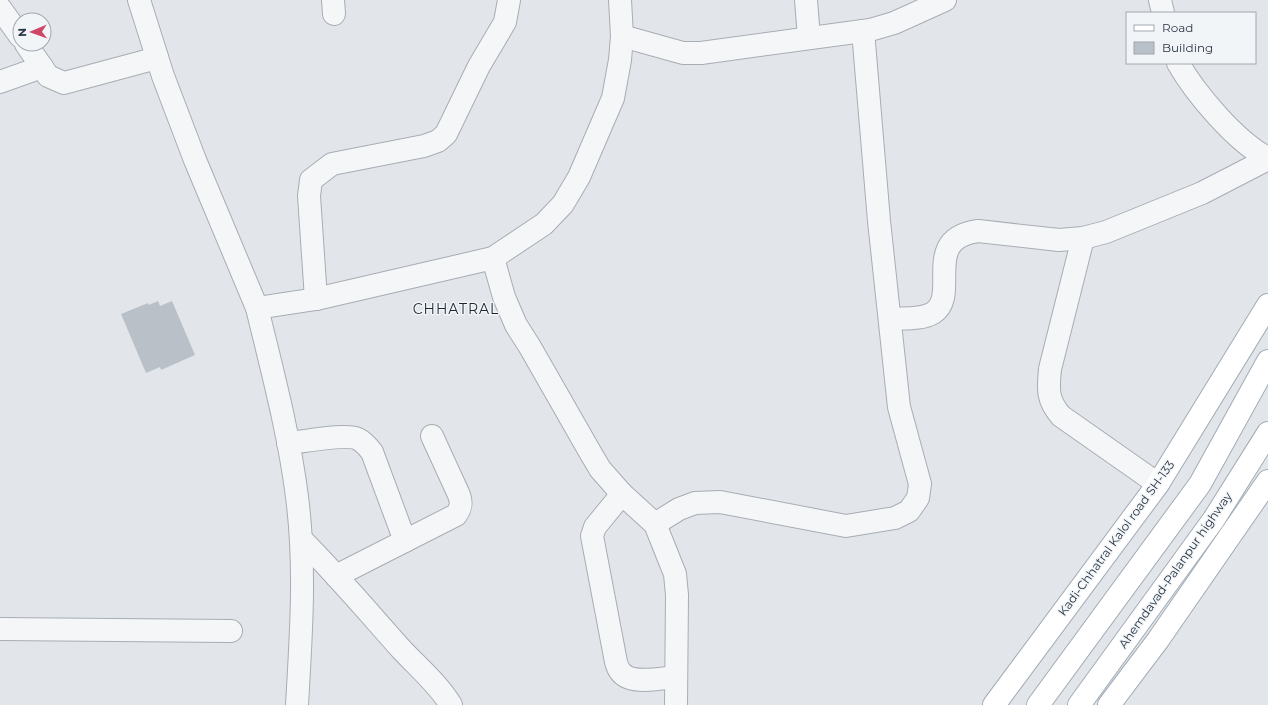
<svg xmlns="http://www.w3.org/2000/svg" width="1268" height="705" viewBox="0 0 1268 705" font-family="Montserrat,sans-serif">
<rect width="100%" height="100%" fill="#e2e6ea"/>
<!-- building -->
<polygon fill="#b9c0c7" points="158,301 160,306 172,301 195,355 161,370 160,367 146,373 121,314 148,303 149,305"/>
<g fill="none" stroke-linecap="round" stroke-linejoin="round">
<defs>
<g id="minor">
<polyline points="139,0 163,76 195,160 257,308"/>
<polyline points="333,0 334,14"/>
<polyline points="806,0 809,38"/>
<polyline points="1160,0 1163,13"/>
<polyline points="0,8 20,36"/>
<polyline points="622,36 683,53 701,53 870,30 894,23 945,0"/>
<polyline points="26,44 48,76 64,83 157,58"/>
<path d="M1178,63C1195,93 1237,143 1268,158"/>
<polyline points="0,82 42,67"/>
<path d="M1083,238L1050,369C1048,389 1047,400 1061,416L1158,484"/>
<polyline points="493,258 504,297 516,325 530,347 590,452 600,469 622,494 655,524 675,574 677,595 676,705"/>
<polyline points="316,299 309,196 311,180 332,164 424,146 438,141 446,134 479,66 505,22 509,0"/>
<path d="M891,319C904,318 921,320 933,313C961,295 920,239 978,231L1059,240L1083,238L1106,232L1202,193L1268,159"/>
<path d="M288,443C303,442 346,433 358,439C364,442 368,447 372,452L405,541"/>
<path d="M622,494L595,527L592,536L616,662C617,665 618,669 620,671C630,686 661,678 676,677"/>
<polyline points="655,524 679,509 695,503 720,502 846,526 895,518 909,511 918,498 920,484 899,407 879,221 863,31"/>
<path d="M301,539C336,574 369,613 402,650C419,668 438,684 451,705"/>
<path d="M336,576L456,515C461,508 462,503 459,495L432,436"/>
<polyline points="0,629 231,631"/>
<path d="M297,705C301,636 306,566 297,497C289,433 272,370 257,308L316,299L493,258L544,224L563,204L579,177L613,98L620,60L622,36L620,0"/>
</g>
<g id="major">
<polyline points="994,705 1158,484 1268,305"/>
<polyline points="1038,705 1200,484 1268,361"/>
<polyline points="1079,705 1214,519 1268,433"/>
<polyline points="1109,705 1158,640 1268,481"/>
</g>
</defs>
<!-- minor casing -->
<use href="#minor" stroke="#a7adb4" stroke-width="24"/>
<!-- major casing -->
<use href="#major" stroke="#a1abb6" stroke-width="24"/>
<!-- minor -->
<use href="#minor" stroke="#f5f6f8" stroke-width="22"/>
<!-- major -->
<use href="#major" stroke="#fff" stroke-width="22"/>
</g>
<g text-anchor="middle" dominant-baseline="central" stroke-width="3" stroke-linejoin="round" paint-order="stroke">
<!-- street labels -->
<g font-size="12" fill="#2a3542" stroke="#f2f5f8">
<text transform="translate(1116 538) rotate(-54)">Kadi-Chhatral Kalol road SH-133</text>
<text transform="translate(1175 570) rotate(-55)">Ahemdavad-Palanpur highway</text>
</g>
<!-- quarter labels -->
<g font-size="14" letter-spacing="1" fill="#1c2633" stroke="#f2f5f8">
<text x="456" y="309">CHHATRAL</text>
</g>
</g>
<!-- legend -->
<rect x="1126" y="12" width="130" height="52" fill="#f2f5f8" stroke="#a2a8af"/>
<rect x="1134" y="25" width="20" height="6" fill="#ffffff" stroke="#a2a8af"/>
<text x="1162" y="32" font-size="12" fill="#2a3542">Road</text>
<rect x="1134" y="42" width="20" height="12" fill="#b9c0c7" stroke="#a2a8af"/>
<text x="1162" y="52" font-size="12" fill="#2a3542">Building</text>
<!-- north arrow -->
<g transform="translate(32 32) rotate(268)"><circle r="19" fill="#f2f5f8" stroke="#a2a8af"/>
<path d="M0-3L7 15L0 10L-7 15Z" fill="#cf4768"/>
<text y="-6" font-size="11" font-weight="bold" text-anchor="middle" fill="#2a3542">N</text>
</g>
</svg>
